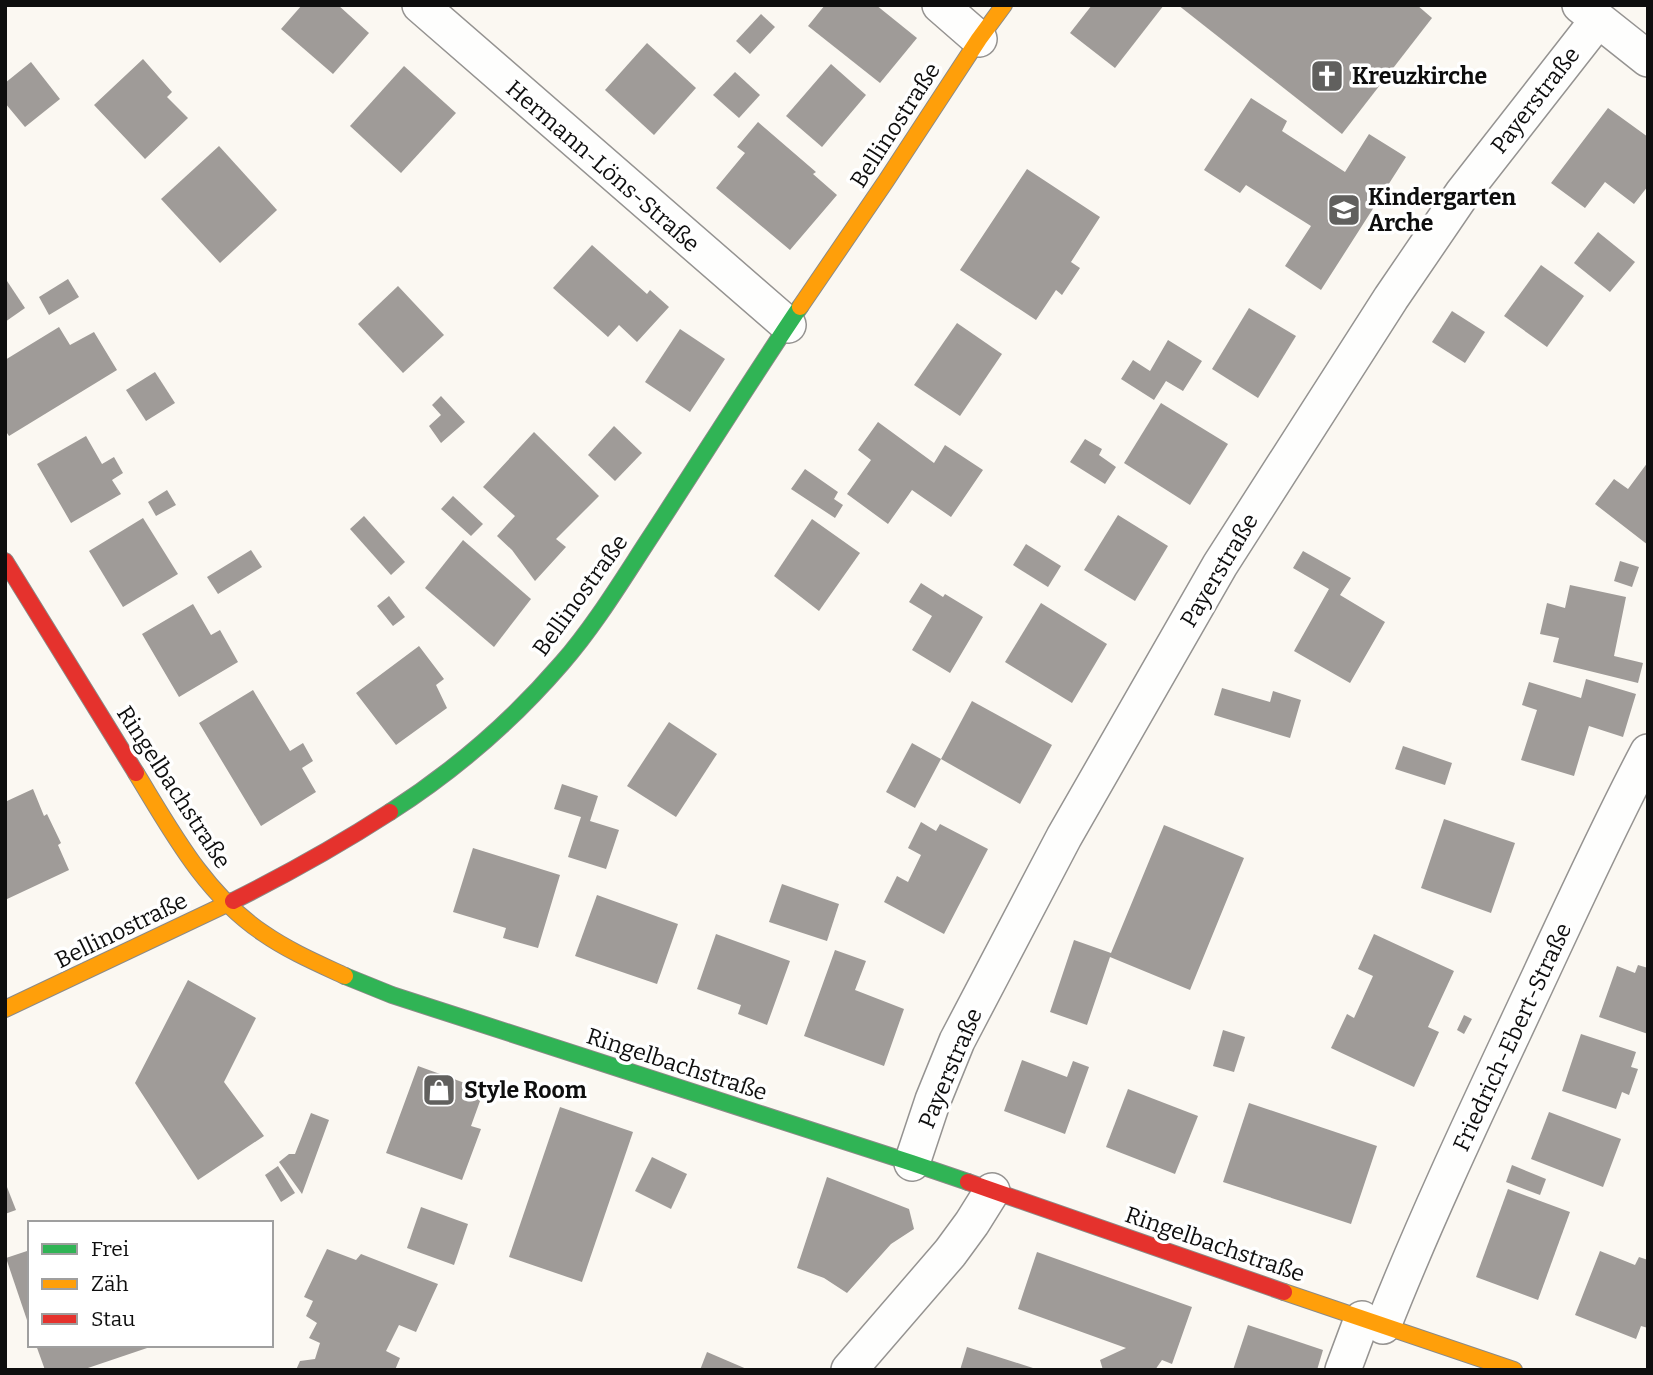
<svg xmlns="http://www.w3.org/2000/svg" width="1653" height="1375" viewBox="0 0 1653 1375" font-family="Bitter,serif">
<rect width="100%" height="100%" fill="#fbf8f2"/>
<!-- building -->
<g fill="#9f9b98">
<polygon points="302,5 338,5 369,33 333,74 281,29"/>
<polygon points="825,5 876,5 917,38 880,83 808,26"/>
<polygon points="1092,5 1164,5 1115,68 1070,33"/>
<polygon points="1178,5 1417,5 1432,18 1342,134"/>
<polygon points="761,14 775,27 750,54 736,41"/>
<polygon points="647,43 696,88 654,135 605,90"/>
<polygon points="143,59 172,92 167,97 188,118 145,159 94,105"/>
<polygon points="31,62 60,99 25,127 5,103 5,83"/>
<polygon points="831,64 866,95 822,147 786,116"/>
<polygon points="404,66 456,113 401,173 350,126"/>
<polygon points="735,72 760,95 739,118 713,95"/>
<polygon points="1251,98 1287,121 1282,131 1345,172 1369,134 1406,157 1321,290 1285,266 1311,226 1246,185 1240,193 1204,170"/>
<polygon points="1608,108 1648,137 1648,186 1634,204 1605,182 1585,208 1551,183"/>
<polygon points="758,122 816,172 813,174 837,195 790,250 716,188 745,153 737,147"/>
<polygon points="219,146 277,210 220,263 161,199"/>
<polygon points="1027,169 1100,217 1071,262 1080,268 1062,295 1056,290 1036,320 960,270"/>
<polygon points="1598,232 1635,262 1610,292 1574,263"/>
<polygon points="592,245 647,294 650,290 669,307 637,342 619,325 608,337 553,288"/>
<polygon points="1541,265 1584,296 1547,347 1504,316"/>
<polygon points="5,278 25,308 5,322"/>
<polygon points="68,279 79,297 49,315 39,297"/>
<polygon points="398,286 444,335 403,373 358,324"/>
<polygon points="1249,308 1296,336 1258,398 1212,369"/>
<polygon points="1452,311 1485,332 1465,363 1432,342"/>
<polygon points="957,323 1002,354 960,416 914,385"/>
<polygon points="59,327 70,345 94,332 117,370 9,436 5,430 5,360"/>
<polygon points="680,329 725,359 690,412 645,382"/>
<polygon points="1168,340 1202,361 1183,391 1166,381 1154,400 1121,379 1133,360 1150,371"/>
<polygon points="155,372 175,403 146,421 126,390"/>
<polygon points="441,396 465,422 441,443 429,426 441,415 432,405"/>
<polygon points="1161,403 1228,444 1190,505 1124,463"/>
<polygon points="878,422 934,463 945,445 983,470 951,517 912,490 888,524 847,494 871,460 858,450"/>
<polygon points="614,426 642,453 615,481 588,455"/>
<polygon points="534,432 599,496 556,539 566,547 535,581 512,550 497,536 515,516 483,487"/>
<polygon points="86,436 102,464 114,457 123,473 112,480 121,494 71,523 37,464"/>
<polygon points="1085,439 1102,449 1099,455 1116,467 1105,484 1070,462"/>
<polygon points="1648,462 1648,545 1595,504 1614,479 1628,489"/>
<polygon points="805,469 838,492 834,499 843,505 835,518 791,489"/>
<polygon points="167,490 176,505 156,516 148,502"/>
<polygon points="453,496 483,524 471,536 441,509"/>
<polygon points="1118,515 1168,546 1135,601 1084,570"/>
<polygon points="364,516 405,562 391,575 350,529"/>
<polygon points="143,518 178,574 123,607 89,551"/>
<polygon points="812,519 860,553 819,611 774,576"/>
<polygon points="463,540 531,599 494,647 425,588"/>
<polygon points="1026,544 1061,566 1048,587 1013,565"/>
<polygon points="251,550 262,567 218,594 207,577"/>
<polygon points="1303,551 1351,578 1340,595 1385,622 1350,683 1294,651 1329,589 1293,568"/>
<polygon points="1620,561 1639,567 1632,587 1614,581"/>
<polygon points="921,583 943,597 945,594 983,617 950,673 912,650 932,616 909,602"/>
<polygon points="1570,585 1626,597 1614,656 1643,663 1638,683 1553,662 1559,638 1540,634 1547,603 1565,608"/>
<polygon points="389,596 405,617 393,626 377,606"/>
<polygon points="1041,603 1107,644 1072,703 1005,662"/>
<polygon points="193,604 211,635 220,630 238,662 179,697 142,634"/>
<polygon points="419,646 444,679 436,685 447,708 396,745 356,693"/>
<polygon points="1586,679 1636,694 1623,737 1589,726 1574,776 1521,760 1537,710 1522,705 1529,682 1581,698"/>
<polygon points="1222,688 1270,702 1273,691 1301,700 1290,738 1214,715"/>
<polygon points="253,690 290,751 303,743 313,761 302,768 316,792 261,826 199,723"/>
<polygon points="972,701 1052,745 1020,804 941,759"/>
<polygon points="669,722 717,754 676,817 627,786"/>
<polygon points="912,743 941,759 915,808 886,792"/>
<polygon points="1403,746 1452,763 1445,785 1395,769"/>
<polygon points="562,784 598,796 590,821 619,830 606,869 568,857 581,817 554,809"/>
<polygon points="33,789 44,816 47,814 61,843 58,845 69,870 5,900 5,797 7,801"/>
<polygon points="1444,819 1515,843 1491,913 1421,888"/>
<polygon points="921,822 936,831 940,824 988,849 944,934 884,902 897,876 908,882 921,855 908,848"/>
<polygon points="1164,825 1244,858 1190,990 1110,957 1087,1025 1050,1012 1074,940 1111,953"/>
<polygon points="473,848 560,875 538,948 503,938 506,928 453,912"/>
<polygon points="782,884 839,904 827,941 769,922"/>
<polygon points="597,895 678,924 657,984 575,956"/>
<polygon points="716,934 790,961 767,1025 738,1014 741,1005 697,989"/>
<polygon points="1374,934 1454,971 1428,1027 1439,1032 1414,1087 1331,1048 1347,1014 1354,1018 1373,976 1358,969"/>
<polygon points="835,950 866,961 855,990 904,1009 884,1066 804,1036"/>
<polygon points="1638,965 1648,968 1648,1034 1599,1017 1617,966 1635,973"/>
<polygon points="188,980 256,1018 224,1082 264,1136 198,1180 135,1083"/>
<polygon points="1464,1015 1472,1019 1464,1034 1457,1030"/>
<polygon points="1223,1030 1245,1037 1234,1072 1213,1066"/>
<polygon points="1581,1034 1636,1052 1631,1067 1638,1069 1629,1095 1622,1092 1616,1109 1562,1091"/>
<polygon points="1022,1060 1067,1077 1073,1061 1089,1067 1065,1134 1004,1111"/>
<polygon points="418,1066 484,1090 471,1126 481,1129 462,1180 386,1153"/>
<polygon points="1128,1089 1198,1116 1175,1174 1106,1147"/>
<polygon points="1249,1103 1377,1146 1351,1224 1223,1182"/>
<polygon points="560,1107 633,1132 582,1282 509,1257"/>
<polygon points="1549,1112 1621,1139 1603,1187 1531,1159"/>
<polygon points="311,1113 329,1120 302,1194 279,1162 289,1154 295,1154"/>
<polygon points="652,1157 687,1174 671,1209 635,1191"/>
<polygon points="1512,1165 1546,1179 1540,1195 1506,1182"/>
<polygon points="278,1166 295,1193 281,1202 265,1175"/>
<polygon points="827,1177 909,1209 914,1229 891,1244 847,1293 824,1278 797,1268"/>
<polygon points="5,1182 16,1210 5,1214"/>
<polygon points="1508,1189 1570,1212 1538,1300 1476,1277"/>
<polygon points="421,1207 468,1224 454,1265 407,1248"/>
<polygon points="327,1249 356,1260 361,1254 438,1284 416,1332 399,1325 386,1351 400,1358 395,1370 296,1370 300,1361 315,1359 320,1343 309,1338 317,1323 306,1316 313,1301 304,1297"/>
<polygon points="30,1250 30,1326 29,1326 6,1258"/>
<polygon points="1600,1251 1635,1265 1639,1257 1648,1260 1648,1328 1641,1326 1636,1339 1575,1315"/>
<polygon points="1037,1252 1192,1307 1172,1364 1162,1360 1155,1370 1103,1370 1100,1360 1126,1348 1018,1309"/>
<polygon points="1248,1325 1323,1350 1317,1370 1233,1370"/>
<polygon points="36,1345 153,1345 153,1346 82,1370 45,1370"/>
<polygon points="967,1347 1036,1369 1036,1370 960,1370"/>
<polygon points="707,1352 749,1370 700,1370"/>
</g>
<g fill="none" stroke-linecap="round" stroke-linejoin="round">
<defs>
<g id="street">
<polyline points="420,5 788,325"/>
<polyline points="940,5 979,39"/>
<polyline points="1580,5 1648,59"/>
<polyline points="912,1163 933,1100 957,1041 1064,837 1220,565 1391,298 1462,194 1598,20"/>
<path d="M1383,1326C1427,1215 1478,1108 1528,1001C1567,918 1605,833 1648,752"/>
<polyline points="849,1370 950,1253 972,1223 992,1191"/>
<polyline points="1343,1370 1362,1319"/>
</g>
<g id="fast">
<path d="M390,812C454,771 512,721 562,663C596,624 624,577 653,533C702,458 750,381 800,307"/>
<polyline points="345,976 392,995 912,1163 968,1182"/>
</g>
<g id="slow">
<polyline points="800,307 886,181 979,39 1004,5"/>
<path d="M136,773C172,832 205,894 263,933C289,951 317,963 345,976"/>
<polyline points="5,1009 233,901"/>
<polyline points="1284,1292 1514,1370"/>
</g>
<g id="jam">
<polyline points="5,561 136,773"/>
<path d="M233,901C287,874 339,845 390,812"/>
<polyline points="968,1182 1284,1292"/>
</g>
</defs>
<!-- street casing -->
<use href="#street" stroke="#959391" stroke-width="38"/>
<!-- fast casing -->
<use href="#fast" stroke="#8b8a87" stroke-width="18"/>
<!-- slow casing -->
<use href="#slow" stroke="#8b8a87" stroke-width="18"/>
<!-- jam casing -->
<use href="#jam" stroke="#8b8a87" stroke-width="18"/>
<!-- street -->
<use href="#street" stroke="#fefefd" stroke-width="35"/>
<!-- fast -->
<use href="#fast" stroke="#30b455" stroke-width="16"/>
<!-- slow -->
<use href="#slow" stroke="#ff9f0a" stroke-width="16"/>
<!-- jam -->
<use href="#jam" stroke="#e5322d" stroke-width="16"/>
</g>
<!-- icons -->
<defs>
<symbol id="church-square" viewBox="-11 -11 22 22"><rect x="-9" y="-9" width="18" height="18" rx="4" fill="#61605e" stroke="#fff"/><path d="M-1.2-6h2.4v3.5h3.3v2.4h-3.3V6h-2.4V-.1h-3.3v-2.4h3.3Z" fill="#fff"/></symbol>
<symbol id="school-square" viewBox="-11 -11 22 22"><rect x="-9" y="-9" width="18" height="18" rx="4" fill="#61605e" stroke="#fff"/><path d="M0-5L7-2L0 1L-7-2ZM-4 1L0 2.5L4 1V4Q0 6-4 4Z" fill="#fff"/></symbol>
<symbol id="shop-square" viewBox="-11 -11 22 22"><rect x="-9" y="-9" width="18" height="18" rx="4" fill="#61605e" stroke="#fff"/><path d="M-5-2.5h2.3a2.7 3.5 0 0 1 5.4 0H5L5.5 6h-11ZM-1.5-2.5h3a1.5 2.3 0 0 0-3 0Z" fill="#fff"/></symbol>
</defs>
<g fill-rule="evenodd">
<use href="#church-square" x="1308" y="57" width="38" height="38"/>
<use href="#school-square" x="1325" y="191" width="38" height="38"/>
<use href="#shop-square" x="420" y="1071" width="38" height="38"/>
</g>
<g text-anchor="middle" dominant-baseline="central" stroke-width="7" stroke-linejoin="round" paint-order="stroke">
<!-- poi labels -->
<g font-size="23" font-weight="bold" fill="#0e0e0e" stroke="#fff" text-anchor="start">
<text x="1352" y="76">Kreuzkirche</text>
<text x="1368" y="197">Kindergarten<tspan x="1368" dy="26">Arche</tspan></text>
<text x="464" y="1090">Style Room</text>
</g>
<!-- street labels -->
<g font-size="23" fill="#0e0e0e" stroke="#fff">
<text transform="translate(1535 100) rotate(-52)">Payerstraße</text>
<text transform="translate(895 125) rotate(-57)">Bellinostraße</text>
<text transform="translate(603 166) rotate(41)">Hermann-Löns-Straße</text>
<text transform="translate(1219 570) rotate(-59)">Payerstraße</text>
<text transform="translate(580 595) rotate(-54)">Bellinostraße</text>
<text transform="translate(174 787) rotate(57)">Ringelbachstraße</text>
<text transform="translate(121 930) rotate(-26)">Bellinostraße</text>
<text transform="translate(1512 1037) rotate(-65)">Friedrich-Ebert-Straße</text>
<text transform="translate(677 1064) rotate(18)">Ringelbachstraße</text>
<text transform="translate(950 1068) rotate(-67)">Payerstraße</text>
<text transform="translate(1215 1244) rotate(19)">Ringelbachstraße</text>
</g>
</g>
<!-- border -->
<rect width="1653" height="1375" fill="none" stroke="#0e0e0e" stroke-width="14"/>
<!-- legend -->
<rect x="28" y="1221" width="245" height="126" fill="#ffffff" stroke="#9f9f9f" stroke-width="2"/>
<rect x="42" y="1244" width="35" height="10" fill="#30b455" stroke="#9f9f9f" stroke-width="2"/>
<text x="91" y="1256" font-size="21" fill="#0e0e0e">Frei</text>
<rect x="42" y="1279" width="35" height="10" fill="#ff9f0a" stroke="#9f9f9f" stroke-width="2"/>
<text x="91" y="1291" font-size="21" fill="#0e0e0e">Zäh</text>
<rect x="42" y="1314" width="35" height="10" fill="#e5322d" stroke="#9f9f9f" stroke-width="2"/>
<text x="91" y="1326" font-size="21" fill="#0e0e0e">Stau</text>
</svg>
